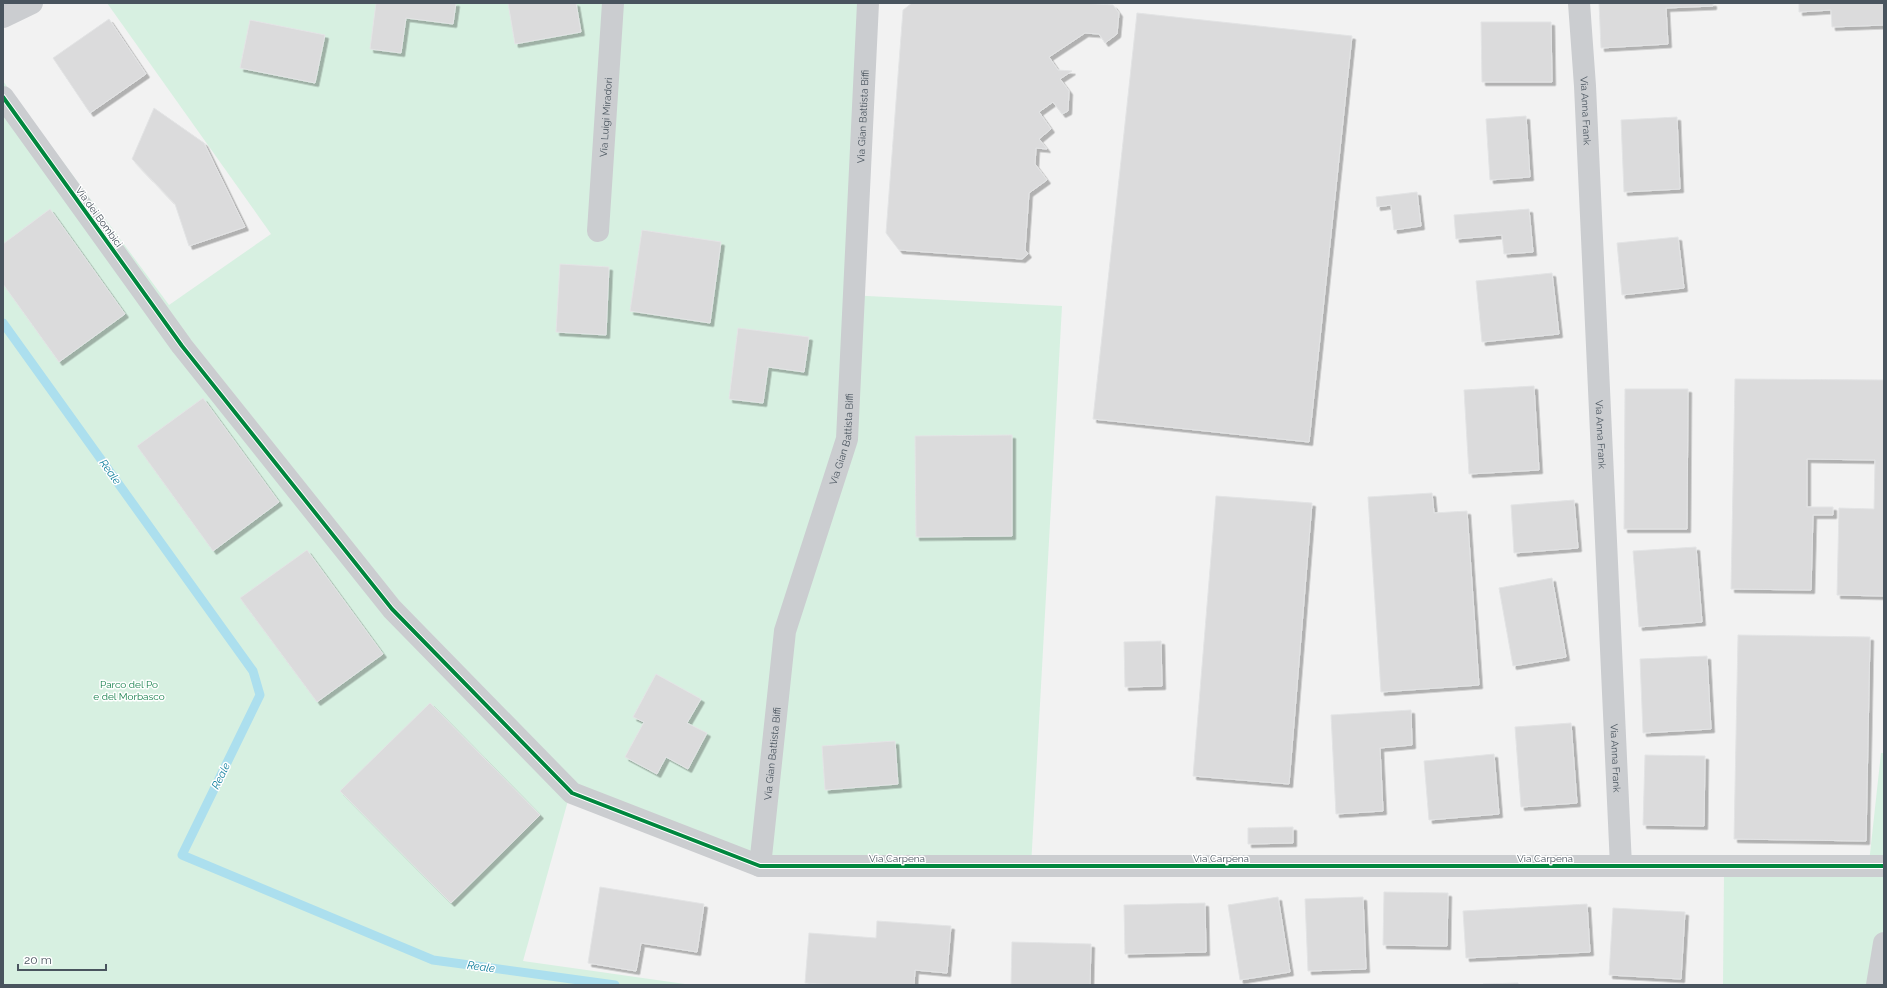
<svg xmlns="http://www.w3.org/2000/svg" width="1887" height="988" viewBox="0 0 1887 988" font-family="Raleway,sans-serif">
<defs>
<filter id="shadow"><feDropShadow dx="3.5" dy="3.5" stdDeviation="0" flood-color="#0004"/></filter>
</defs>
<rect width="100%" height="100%" fill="#f2f2f2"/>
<!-- green -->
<g fill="#d7f0e1">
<polygon points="107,3 876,3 848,295 1062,306 1031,867 758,870 571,790 523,961 692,985 3,985 3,81 169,305 271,234"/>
<polygon points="1881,753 1884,753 1884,985 1723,985 1724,873 1868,872"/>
</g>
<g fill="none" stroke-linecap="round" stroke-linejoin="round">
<!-- stream -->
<polyline stroke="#acdfee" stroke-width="9" points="3,323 253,671 260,695 182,855 433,960 615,985"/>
</g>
<!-- building -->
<g fill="#dbdbdc" stroke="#e3e4e5" filter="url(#shadow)">
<polygon points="376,3 456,3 453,24 406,18 401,53 370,49"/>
<polygon points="508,3 576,3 581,32 515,44"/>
<polygon points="912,3 1080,3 1113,5 1119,13 1117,34 1105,43 1099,34 1085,33 1049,57 1058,70 1072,71 1060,79 1069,91 1068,111 1062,114 1053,102 1039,112 1051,129 1039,139 1047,149 1036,148 1035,164 1047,180 1029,193 1025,250 1028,254 1022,259 899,250 886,233 903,10"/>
<polygon points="1599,3 1713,3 1713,6 1666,8 1668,44 1601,48"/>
<polygon points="1799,3 1884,3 1884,25 1832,27 1831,10 1799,12"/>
<polygon points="1137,13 1352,36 1309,442 1093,419"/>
<polygon points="109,19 146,74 90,113 53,58"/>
<polygon points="250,20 325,35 315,83 240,68"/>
<polygon points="1481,22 1551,22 1552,82 1482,82"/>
<polygon points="154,108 204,143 245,227 189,246 175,204 132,159"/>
<polygon points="1526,116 1530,177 1490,180 1486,119"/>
<polygon points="1677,117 1680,189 1624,192 1621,120"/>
<polygon points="1417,192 1421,226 1394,230 1391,205 1377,207 1376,197"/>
<polygon points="50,209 125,314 59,362 3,284 3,244"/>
<polygon points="1529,209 1533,252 1504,254 1502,235 1456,239 1454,215"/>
<polygon points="642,230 721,242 710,323 630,311"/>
<polygon points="1678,237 1684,288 1622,295 1617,243"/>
<polygon points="560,264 609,267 606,335 556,332"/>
<polygon points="1552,273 1559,334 1482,342 1476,281"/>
<polygon points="738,328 809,337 804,372 768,367 763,403 729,399"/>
<polygon points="1735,379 1884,380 1884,596 1837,595 1839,508 1874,509 1875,460 1807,459 1807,507 1833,507 1833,515 1813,515 1811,590 1731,589"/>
<polygon points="1534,386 1539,470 1469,474 1464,390"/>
<polygon points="1625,389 1688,389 1687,529 1624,529"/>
<polygon points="203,398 279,502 213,551 137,446"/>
<polygon points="1012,435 1012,536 916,537 915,436"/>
<polygon points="1432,493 1434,513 1467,511 1479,685 1381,692 1368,497"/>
<polygon points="1216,496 1312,503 1289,784 1193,776"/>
<polygon points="1574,500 1578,548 1514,553 1511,505"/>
<polygon points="1696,547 1702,622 1639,627 1633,551"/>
<polygon points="307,550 383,654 317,702 240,598"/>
<polygon points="1552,578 1566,657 1513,666 1499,588"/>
<polygon points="1738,635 1870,637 1866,841 1734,839"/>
<polygon points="1161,641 1162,686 1125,687 1124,642"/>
<polygon points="1707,656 1711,729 1643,733 1640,659"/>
<polygon points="656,674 701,699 687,723 707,733 688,769 666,757 657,774 625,757 644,722 633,717"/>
<polygon points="430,703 540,815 451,903 340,791"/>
<polygon points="1411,710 1412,745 1380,748 1383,811 1336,814 1331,715"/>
<polygon points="1571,723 1577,803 1521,807 1515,727"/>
<polygon points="895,741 898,784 825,790 822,746"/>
<polygon points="1494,754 1499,814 1429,820 1424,761"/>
<polygon points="1645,755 1705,756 1704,826 1643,825"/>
<polygon points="1293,827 1293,843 1248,844 1248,828"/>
<polygon points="600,887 704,904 697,952 641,943 636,971 588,963"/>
<polygon points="1384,892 1448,893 1447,946 1383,945"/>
<polygon points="1278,897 1290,972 1240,980 1228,905"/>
<polygon points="1363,897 1366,969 1308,971 1305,899"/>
<polygon points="1205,903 1206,952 1125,954 1124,905"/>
<polygon points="1587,904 1590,952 1466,958 1463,911"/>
<polygon points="1613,908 1685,912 1681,979 1609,975"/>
<polygon points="877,921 951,926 947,973 915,970 914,985 839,985 805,983 809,933 876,938"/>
<polygon points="1012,942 1091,944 1090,985 1011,985"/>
<polygon points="1518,983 1518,985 1483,985 1483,984"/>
</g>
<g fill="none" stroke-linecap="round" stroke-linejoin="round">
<!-- street -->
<g stroke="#cbcdd0" stroke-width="22">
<path id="s1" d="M1579,3L1585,86L1621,866"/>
<polyline points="3,17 32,3"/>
<polyline points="3,97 182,346 392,609 572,793 760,866 1884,866"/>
<path id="s2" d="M598,231L613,3"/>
<path id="s3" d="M760,866L785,631L847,439L868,3"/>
</g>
<!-- secondary -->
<polyline stroke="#ccced1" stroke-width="22" points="1877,985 1884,943"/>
<defs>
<polyline id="cycleway" points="3,97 182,346 392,609 572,793 760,866 1884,866"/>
</defs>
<!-- cycleway casing -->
<use href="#cycleway" stroke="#fff" stroke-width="6"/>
<!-- cycleway -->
<use href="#cycleway" stroke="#00873e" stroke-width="4"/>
</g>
<g text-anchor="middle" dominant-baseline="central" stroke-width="3" stroke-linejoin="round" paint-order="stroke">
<!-- street labels -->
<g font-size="10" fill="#49545e" stroke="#fff">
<text stroke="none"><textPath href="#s1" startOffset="108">Via Anna Frank</textPath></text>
<text stroke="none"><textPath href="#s3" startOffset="761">Via Gian Battista Biffi</textPath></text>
<text stroke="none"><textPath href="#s2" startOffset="114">Via Luigi Miradori</textPath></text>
<text transform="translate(99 217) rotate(54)">Via dei Bombici</text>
<text stroke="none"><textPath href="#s1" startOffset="432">Via Anna Frank</textPath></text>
<text stroke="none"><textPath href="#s3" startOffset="437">Via Gian Battista Biffi</textPath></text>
<text stroke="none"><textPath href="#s3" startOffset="113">Via Gian Battista Biffi</textPath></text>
<text stroke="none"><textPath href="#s1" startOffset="756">Via Anna Frank</textPath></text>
<text x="897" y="858">Via Carpena</text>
<text x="1221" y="858">Via Carpena</text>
<text x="1545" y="858">Via Carpena</text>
</g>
<!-- park labels -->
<g font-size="10" fill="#18804d" stroke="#fff">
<text x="129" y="684">Parco del Po<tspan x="129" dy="12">e del Morbasco</tspan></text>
</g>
<!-- water labels -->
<g font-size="11" font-style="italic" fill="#0e7e9c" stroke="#fff">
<text transform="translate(110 472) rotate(54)">Reale</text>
<text transform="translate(221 776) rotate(-64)">Reale</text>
<text transform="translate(481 967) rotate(8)">Reale</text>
</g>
</g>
<!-- border -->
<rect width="1887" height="988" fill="none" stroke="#49545e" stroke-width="8"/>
<!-- scale -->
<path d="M18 964v6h88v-6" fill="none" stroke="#49545e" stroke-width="2"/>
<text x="24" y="964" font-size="12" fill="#49545e" stroke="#ffffff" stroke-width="3" paint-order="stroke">20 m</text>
</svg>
